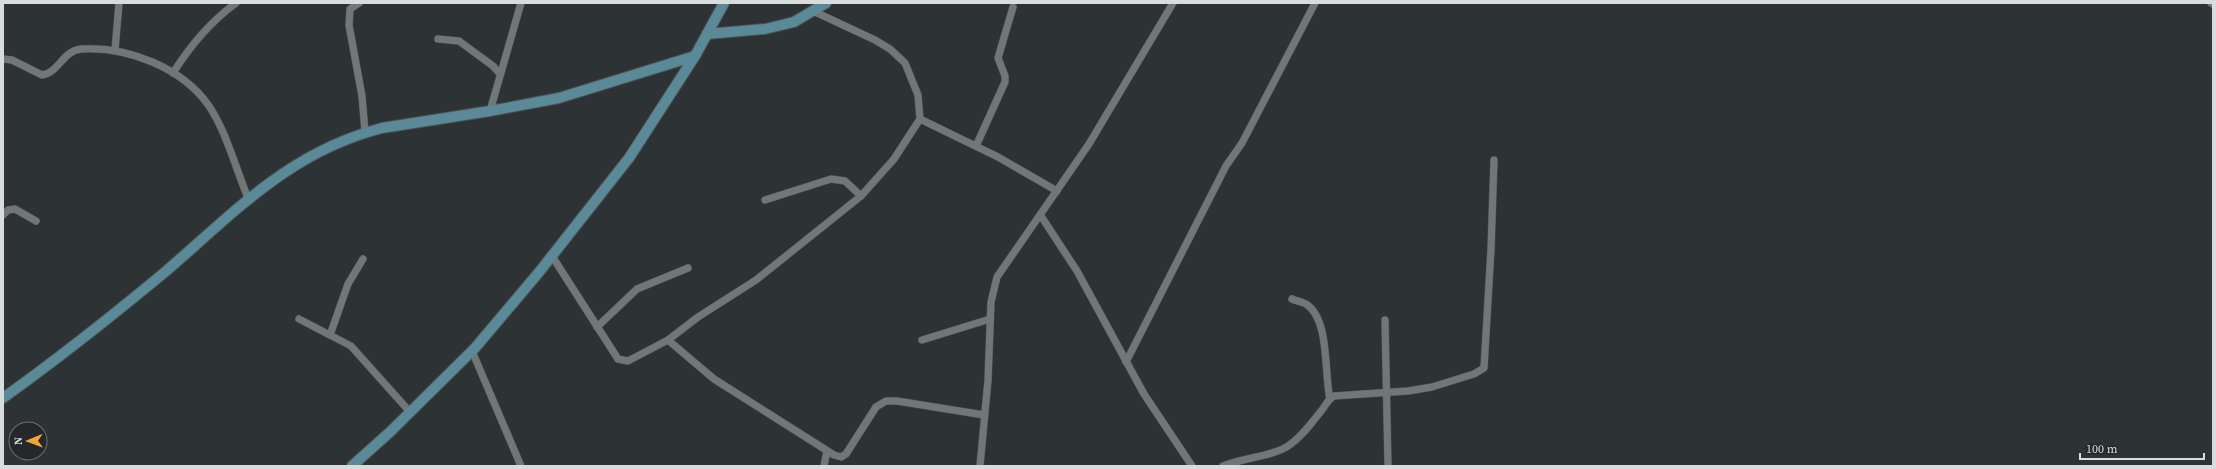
<svg xmlns="http://www.w3.org/2000/svg" width="2216" height="469" viewBox="0 0 2216 469" font-family="'Source Serif 4',serif">
<rect width="100%" height="100%" fill="#2d3234"/>
<g fill="none" stroke-linecap="round" stroke-linejoin="round">
<defs>
<g id="street">
<polyline points="359,3 350,9 349,25 362,96 365,132"/>
<polyline points="2211,3 2213,4"/>
<polyline points="438,39 459,41 493,66 500,74"/>
<polyline points="115,50 119,3"/>
<path d="M3,59L12,60L42,75C59,73 62,51 81,49C126,46 182,67 209,106C226,131 236,169 248,198"/>
<path d="M173,73C190,46 210,22 236,3"/>
<polyline points="490,111 521,3"/>
<polyline points="920,119 998,157 1057,191"/>
<polyline points="976,146 1005,82 1005,76 998,58 1013,7"/>
<polyline points="765,200 831,179 845,181 861,196"/>
<polyline points="3,215 8,210 15,209 36,221"/>
<polyline points="1041,216 1077,271 1144,394 1192,466"/>
<polyline points="552,256 618,359 628,361 668,340 698,317 756,280 861,196 894,159 920,119 918,95 905,63 890,49 875,40 813,11"/>
<path d="M1292,299C1296,301 1303,302 1306,304C1330,319 1324,374 1330,399"/>
<polyline points="299,319 351,346 410,412"/>
<polyline points="1385,320 1388,466"/>
<polyline points="597,327 637,289 688,268"/>
<polyline points="330,335 348,284 363,259"/>
<polyline points="668,340 714,379 834,455 841,457 846,454 876,407 886,401 897,401 984,415"/>
<polyline points="922,340 990,319"/>
<polyline points="472,351 521,466"/>
<polyline points="1126,362 1226,166 1242,143 1315,3"/>
<polyline points="824,466 827,451"/>
<polyline points="980,466 988,380 991,302 997,277 1089,144 1173,3"/>
<path d="M1223,466C1242,458 1274,456 1288,446C1302,437 1312,422 1322,410C1326,405 1328,399 1334,396L1408,391L1432,387L1474,374L1484,368L1491,249L1494,160"/>
</g>
<g id="secondary">
<polyline points="707,34 765,29 794,22 826,3"/>
<path d="M3,398C59,358 112,316 165,272C235,212 289,152 382,128L490,111L559,98L695,56"/>
<polyline points="352,466 390,432 475,348 540,271 629,158 695,56 724,3"/>
</g>
</defs>
<!-- street casing -->
<use href="#street" stroke="#4d5052" stroke-width="8"/>
<!-- secondary casing -->
<use href="#secondary" stroke="#4d5052" stroke-width="12"/>
<!-- street -->
<use href="#street" stroke="#717779" stroke-width="7"/>
<!-- secondary -->
<use href="#secondary" stroke="#5a8997" stroke-width="10"/>
</g>
<!-- border -->
<rect width="2216" height="469" fill="none" stroke="#d9dcdd" stroke-width="8"/>
<!-- north arrow -->
<g transform="translate(28 441) rotate(269)"><circle r="19" fill="#24282a" stroke="#6c7072"/>
<path d="M0-3L7 15L0 10L-7 15Z" fill="#efa73d"/>
<text y="-6" font-size="11" font-weight="bold" text-anchor="middle" fill="#d9dcdd">N</text>
</g>
<!-- scale -->
<path d="M2080 453v6h124v-6" fill="none" stroke="#d9dcdd" stroke-width="2"/>
<text x="2086" y="453" font-size="12" fill="#d9dcdd" stroke="#24282a" stroke-width="3" paint-order="stroke">100 m</text>
</svg>
